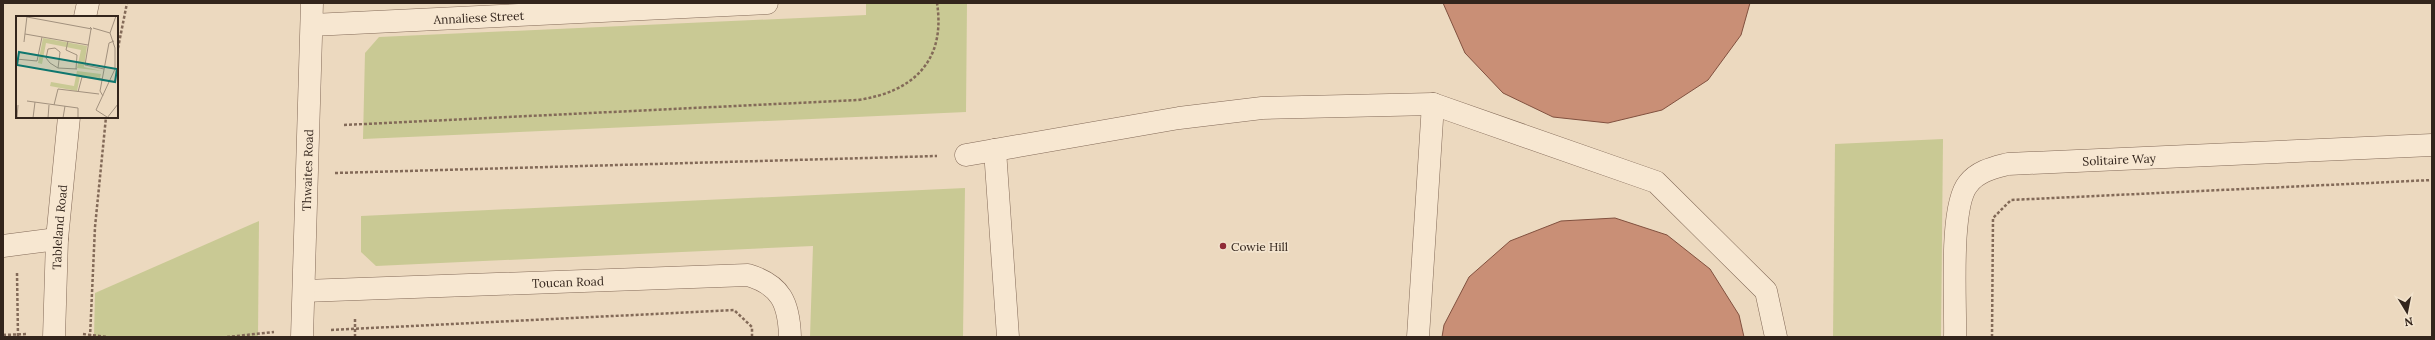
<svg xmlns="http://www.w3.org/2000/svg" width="2435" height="340" viewBox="0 0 2435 340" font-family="Lora,serif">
<rect width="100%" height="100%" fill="#ecd9bf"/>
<!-- green -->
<g fill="#c9c994">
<polygon points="866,3 967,3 966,112 363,139 365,53 379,37 866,15"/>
<polygon points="1943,139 1941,337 1833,337 1835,144"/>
<polygon points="965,188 963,337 810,337 813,246 376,266 361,252 361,216"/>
<polygon points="259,221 258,337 94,337 95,293"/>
</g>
<!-- building -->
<g fill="#c98f76" stroke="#81513f">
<polygon points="1443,3 1750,3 1741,35 1708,80 1662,110 1608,123 1553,117 1503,93 1465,53"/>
<polygon points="1615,218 1667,235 1710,269 1739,315 1744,337 1442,337 1444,325 1469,277 1510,241 1561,221"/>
</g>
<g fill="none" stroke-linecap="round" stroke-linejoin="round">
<defs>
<g id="minor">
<polyline points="85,17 88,3"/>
<path id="s1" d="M312,25L767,3"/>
<polyline points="995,150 1008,337"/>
<polyline points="966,155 1179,118 1262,108 1433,104 1656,182 1766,291 1776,337"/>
<polyline points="3,246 57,239"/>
<path id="s2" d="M304,291L748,275C781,285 789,303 790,337"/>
<path id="s3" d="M54,337L57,239L69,117"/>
<path id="s4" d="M302,337L312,3"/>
<polyline points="1418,337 1433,104"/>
<path id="s5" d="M1955,337C1956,304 1949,207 1968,184C1978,171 1993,168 2008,164L2432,145"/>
</g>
</defs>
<!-- minor casing -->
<use href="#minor" stroke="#836a58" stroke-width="23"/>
<!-- path -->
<g stroke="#836a58" stroke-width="2.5" stroke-dasharray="3 2" stroke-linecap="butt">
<polyline points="117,53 127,3"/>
<path d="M344,125L858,100C913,92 946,61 937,3"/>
<polyline points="335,173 937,156"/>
<polyline points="17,273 18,337"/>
<polyline points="331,330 734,310 752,327 752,337"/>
<polyline points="83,334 107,337"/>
<polyline points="3,335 26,334"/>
<polyline points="90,337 95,227 106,117"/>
<polyline points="227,337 274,332"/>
<polyline points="355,337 355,318"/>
<polyline points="1992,337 1993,218 2011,200 2432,180"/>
</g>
<!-- minor -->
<use href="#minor" stroke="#f7e7d1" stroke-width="22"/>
</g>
<!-- markers -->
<circle fill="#902b37" stroke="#f3e4ce" stroke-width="1.5" cx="1223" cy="246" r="4"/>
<g text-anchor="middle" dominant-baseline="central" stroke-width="3.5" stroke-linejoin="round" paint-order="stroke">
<!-- street labels -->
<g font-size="12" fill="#33251c" stroke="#f3e4ce">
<text stroke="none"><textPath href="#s1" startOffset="167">Annaliese Street</textPath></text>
<text stroke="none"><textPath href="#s5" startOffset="312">Solitaire Way</textPath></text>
<text stroke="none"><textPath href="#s4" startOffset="167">Thwaites Road</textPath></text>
<text stroke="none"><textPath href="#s3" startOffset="110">Tableland Road</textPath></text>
<text stroke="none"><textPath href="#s2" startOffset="264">Toucan Road</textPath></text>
</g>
<!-- poi labels -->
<g font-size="12" fill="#33251c" stroke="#f3e4ce" text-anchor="start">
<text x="1231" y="246">Cowie Hill</text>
</g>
</g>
<!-- overview -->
<g transform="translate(16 16)">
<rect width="102" height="102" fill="#ecd9bf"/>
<path d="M27,22L71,30L68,51L86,55L61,52L65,34L30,27L26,48L22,47ZM61,55L85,58L84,62L64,60L61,75L34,70L35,66L58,70Z" fill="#c9c994"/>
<path fill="none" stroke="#a2917e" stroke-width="1" d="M11,1L76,13L74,11M77,12L94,17M75,13L69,49L88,53M94,17L100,0M9,18L72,29M52,25L50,34L61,39L60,53M8,26L11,0M0,43L21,45L26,21M42,52L44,36L39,32L32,33L30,42L34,47L42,52L61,53M62,76L66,61L86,63M87,80L84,75L93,27L98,25M11,85L62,92V102M38,89L42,73L83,78M91,101L80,94L99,53V32L94,17M1,102L2,89M17,102L19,86M32,102L33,89M47,102L49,90M91,102L102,88"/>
<path fill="#0f766e" fill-opacity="0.15" stroke="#0f766e" stroke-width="2" d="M3,36L101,53L99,66L1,49Z"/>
<rect width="102" height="102" fill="none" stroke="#33251c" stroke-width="2"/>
</g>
<!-- border -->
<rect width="2435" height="340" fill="none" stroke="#33251c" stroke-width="8"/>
<!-- north arrow -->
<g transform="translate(2407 312) rotate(170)" stroke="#f3e4ce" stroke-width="3" paint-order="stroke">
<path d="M0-3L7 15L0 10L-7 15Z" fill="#33251c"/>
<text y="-6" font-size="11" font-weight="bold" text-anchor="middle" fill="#33251c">N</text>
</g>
</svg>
